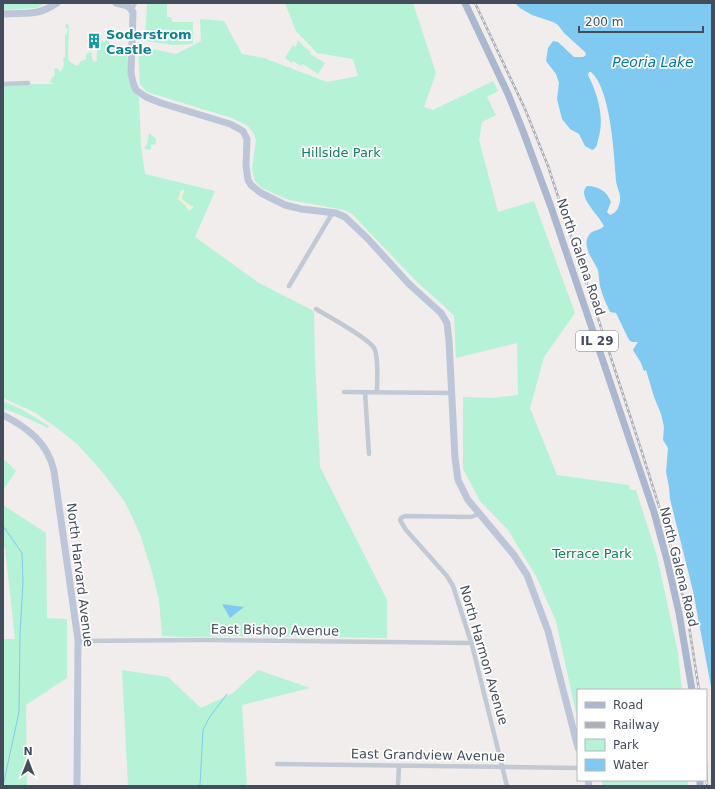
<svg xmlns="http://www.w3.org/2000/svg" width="715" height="789" viewBox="0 0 715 789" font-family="'DejaVu Sans',sans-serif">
<rect width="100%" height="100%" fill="#f0edec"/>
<!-- green -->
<g fill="#b6f2d5">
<polygon points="3,3 46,3 36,8 3,10"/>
<polygon points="147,3 167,3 167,17 171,17 172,22 193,22 193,44 173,45 145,41"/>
<polygon points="285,3 413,3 436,73 424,107 433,110 493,81 498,91 487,97 496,115 482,122 479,140 498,212 534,201 575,313 544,357 530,408 557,475 629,485 630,490 636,490 657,556 678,653 682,690 578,690 578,713 576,713 556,621 536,576 508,530 480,501 463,469 463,397 492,398 518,395 517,343 456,358 454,316 443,305 417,282 352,214 344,210 334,208 289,200 262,188 255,181 252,169 256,140 254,134 248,126 232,118 147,92 140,84 138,46 176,54 201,41 200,19 224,21 242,54 264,58 327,82 358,76 353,59 317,53 296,31"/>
<path d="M67,23L69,26L68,58L69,61L74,64L75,66L79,65L80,62L86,59V54L91,52L93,62L97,61C96,55 97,46 102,41L105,42L106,40L108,41L119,53L127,48L129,84L139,97L141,146L145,174L215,191L195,237L259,283L314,311L315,359L320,467L387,600V638L254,636L185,637L162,636L159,600L152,572L140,534L125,502L100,469L77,444L57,428L36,413L3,398V84H54L50,82L51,79L55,75L54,69L57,68L61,72L64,65L63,58L65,57V35L67,33L68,29L65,27L66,24Z"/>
<polygon points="298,40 303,46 311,52 310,54 325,63 318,74 303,64 301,66 293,61 292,63 285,58 293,45 296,47"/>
<polygon points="149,133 156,139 156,144 151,145 151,149 148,150 144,148 147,144"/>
<polygon points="3,401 21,409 49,426 48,428 16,413 3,409"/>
<polygon points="5,460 16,471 3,490 3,462"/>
<polygon points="3,505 46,533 47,618 67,619 67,678 26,705 27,786 3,786 3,639 15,639 5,548 3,546"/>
<polygon points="122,670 168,677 201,708 233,693 258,670 310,688 242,705 247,786 128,786"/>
<polygon points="601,780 688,780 688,786 603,786"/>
</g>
<!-- sand -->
<path fill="#f3eedb" d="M181,190H184V192L182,197C183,202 189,204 194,207L189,211L184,204L178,199Z"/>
<!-- water -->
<g fill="#80caf2">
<path d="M515,3H712V692L693,591L670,499L669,487L666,472L668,448L663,440L664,427L661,414L654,397L646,370L644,371L641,363L633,350L634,348L638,342H632L629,340L616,313L610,312C606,303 602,295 600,286C599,281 599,275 598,270C594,261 581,246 589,235C593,229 600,231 604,226C599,215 576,196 587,186C598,186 607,191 611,202L607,212L610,215C616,213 619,208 620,201C621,194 617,188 616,181C614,156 611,89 591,72H589L588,75C598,95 605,118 598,140C597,144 597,148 592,150L585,146L579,134L570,129L562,119L557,99L559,83L556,74L546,61L548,48L553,41L558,42L574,57H583L586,55L585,52L564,33L558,25L553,22L532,15L520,8Z"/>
<polygon points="222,604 244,607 230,618"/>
</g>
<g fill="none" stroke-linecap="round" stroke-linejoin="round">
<!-- stream -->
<g stroke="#80caf2" stroke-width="1">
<polyline points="3,526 22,553 23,582 20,634 19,712 3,786"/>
<polyline points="200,786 203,730 209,718 227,694"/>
</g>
<!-- street -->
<g stroke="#c1c9d5" stroke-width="4.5">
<polyline points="132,9 135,3"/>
<polyline points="3,84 28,83"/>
<polyline points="289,286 333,212"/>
<path d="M316,309C329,317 367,337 374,348C379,356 377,382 377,392"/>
<polyline points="344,392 452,393"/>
<polyline points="365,392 369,454"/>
<polyline points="479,514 471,517 405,516 401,518 400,520 406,530 447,576 453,586 472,645 507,786"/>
<polyline points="78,641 204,640 471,643"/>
<polyline points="277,764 578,768"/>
<polyline points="398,786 399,766"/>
</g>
<!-- secondary -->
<g stroke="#bdc6d8" stroke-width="7">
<polyline points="116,3 128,6 133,12 131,73 133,83 136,90 146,97 161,103 230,124 243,131 247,139 246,166 248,180 251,185 261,193 285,205 301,209 336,213 345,217 368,239 409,284 441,313 447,323 449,341 455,458 458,480 468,500 514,555 527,575 548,631 578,748"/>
<path d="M3,14C27,12 36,17 57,3"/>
<path d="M3,415C28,428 48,443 54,471L78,640L77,786"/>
<polyline points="588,780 589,786"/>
</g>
<!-- primary -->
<g stroke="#aab7ce" stroke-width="7">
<polyline points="465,3 508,94 523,131 551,207 632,447 654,512 667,560 679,613 692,690"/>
<polyline points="700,780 700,786"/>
</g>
<defs>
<g id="rail">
<polyline points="475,3 525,109 548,166 639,443 664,522 677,570 689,626 699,690"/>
<polyline points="706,763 707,786"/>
</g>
</defs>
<!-- rail casing -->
<use href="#rail" stroke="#aeb0b8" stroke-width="2.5"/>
<!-- rail -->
<use href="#rail" stroke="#fff" stroke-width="1" stroke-dasharray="3" stroke-linecap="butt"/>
</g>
<!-- icons -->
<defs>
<symbol id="building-bare" viewBox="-9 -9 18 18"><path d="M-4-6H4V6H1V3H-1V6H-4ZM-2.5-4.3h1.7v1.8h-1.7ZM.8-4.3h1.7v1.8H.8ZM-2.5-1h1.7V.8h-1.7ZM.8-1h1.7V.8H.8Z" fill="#0f9aa8" stroke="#fff" stroke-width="2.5" paint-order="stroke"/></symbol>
</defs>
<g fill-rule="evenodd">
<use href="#building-bare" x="83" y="30" width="22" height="22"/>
</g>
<g text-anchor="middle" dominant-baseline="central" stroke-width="3.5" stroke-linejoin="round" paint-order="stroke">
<!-- shield labels -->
<rect fill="#fff" stroke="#7c828c" stroke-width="1" x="576" y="331" width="42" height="20" rx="3"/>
<g font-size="12" font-weight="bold" fill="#444d5b">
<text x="597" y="341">IL 29</text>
</g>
<!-- culture labels -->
<g font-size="13" font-weight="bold" fill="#0d838f" stroke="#fff" text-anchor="start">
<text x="106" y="34">Soderstrom<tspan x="106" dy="15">Castle</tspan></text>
</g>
<!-- park labels -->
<g font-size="13" fill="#108158" stroke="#fff">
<text x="341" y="152">Hillside Park</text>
<text x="592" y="553">Terrace Park</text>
</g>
<!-- street labels -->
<g font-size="13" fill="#444d5b" stroke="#fff">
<text transform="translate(581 257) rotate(71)">North Galena Road</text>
<text transform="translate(679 567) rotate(76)">North Galena Road</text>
<text transform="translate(80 575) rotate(83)">North Harvard Avenue</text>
<text transform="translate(275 630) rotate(1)">East Bishop Avenue</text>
<text transform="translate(484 655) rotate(74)">North Harmon Avenue</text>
<text transform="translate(428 755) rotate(1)">East Grandview Avenue</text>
</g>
<!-- water labels -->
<g font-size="14" font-style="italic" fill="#0273b0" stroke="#fff">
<text x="653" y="62">Peoria Lake</text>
</g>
</g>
<!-- border -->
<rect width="715" height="789" fill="none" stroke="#444d5b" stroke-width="8"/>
<!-- legend -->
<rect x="577" y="689" width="130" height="92" fill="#ffffff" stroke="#b4b8bd"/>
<rect x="585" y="702" width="20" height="6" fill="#aab7ce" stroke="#b4b8bd"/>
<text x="613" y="709" font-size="12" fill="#444d5b">Road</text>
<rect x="585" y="722" width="20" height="6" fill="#aeb0b8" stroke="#b4b8bd"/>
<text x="613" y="729" font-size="12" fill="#444d5b">Railway</text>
<rect x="585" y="739" width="20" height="12" fill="#b6f2d5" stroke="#b4b8bd"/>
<text x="613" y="749" font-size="12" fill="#444d5b">Park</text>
<rect x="585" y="759" width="20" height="12" fill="#80caf2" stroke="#b4b8bd"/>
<text x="613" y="769" font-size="12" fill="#444d5b">Water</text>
<!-- north arrow -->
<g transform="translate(28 761)" stroke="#ffffff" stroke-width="3" paint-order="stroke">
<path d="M0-3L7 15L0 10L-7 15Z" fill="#444d5b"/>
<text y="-6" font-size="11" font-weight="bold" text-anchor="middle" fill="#444d5b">N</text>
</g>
<!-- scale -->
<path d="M579 26v6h124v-6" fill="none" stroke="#444d5b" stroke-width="2"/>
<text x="585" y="26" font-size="12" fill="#444d5b" stroke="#ffffff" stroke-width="3" paint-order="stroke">200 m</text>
</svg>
